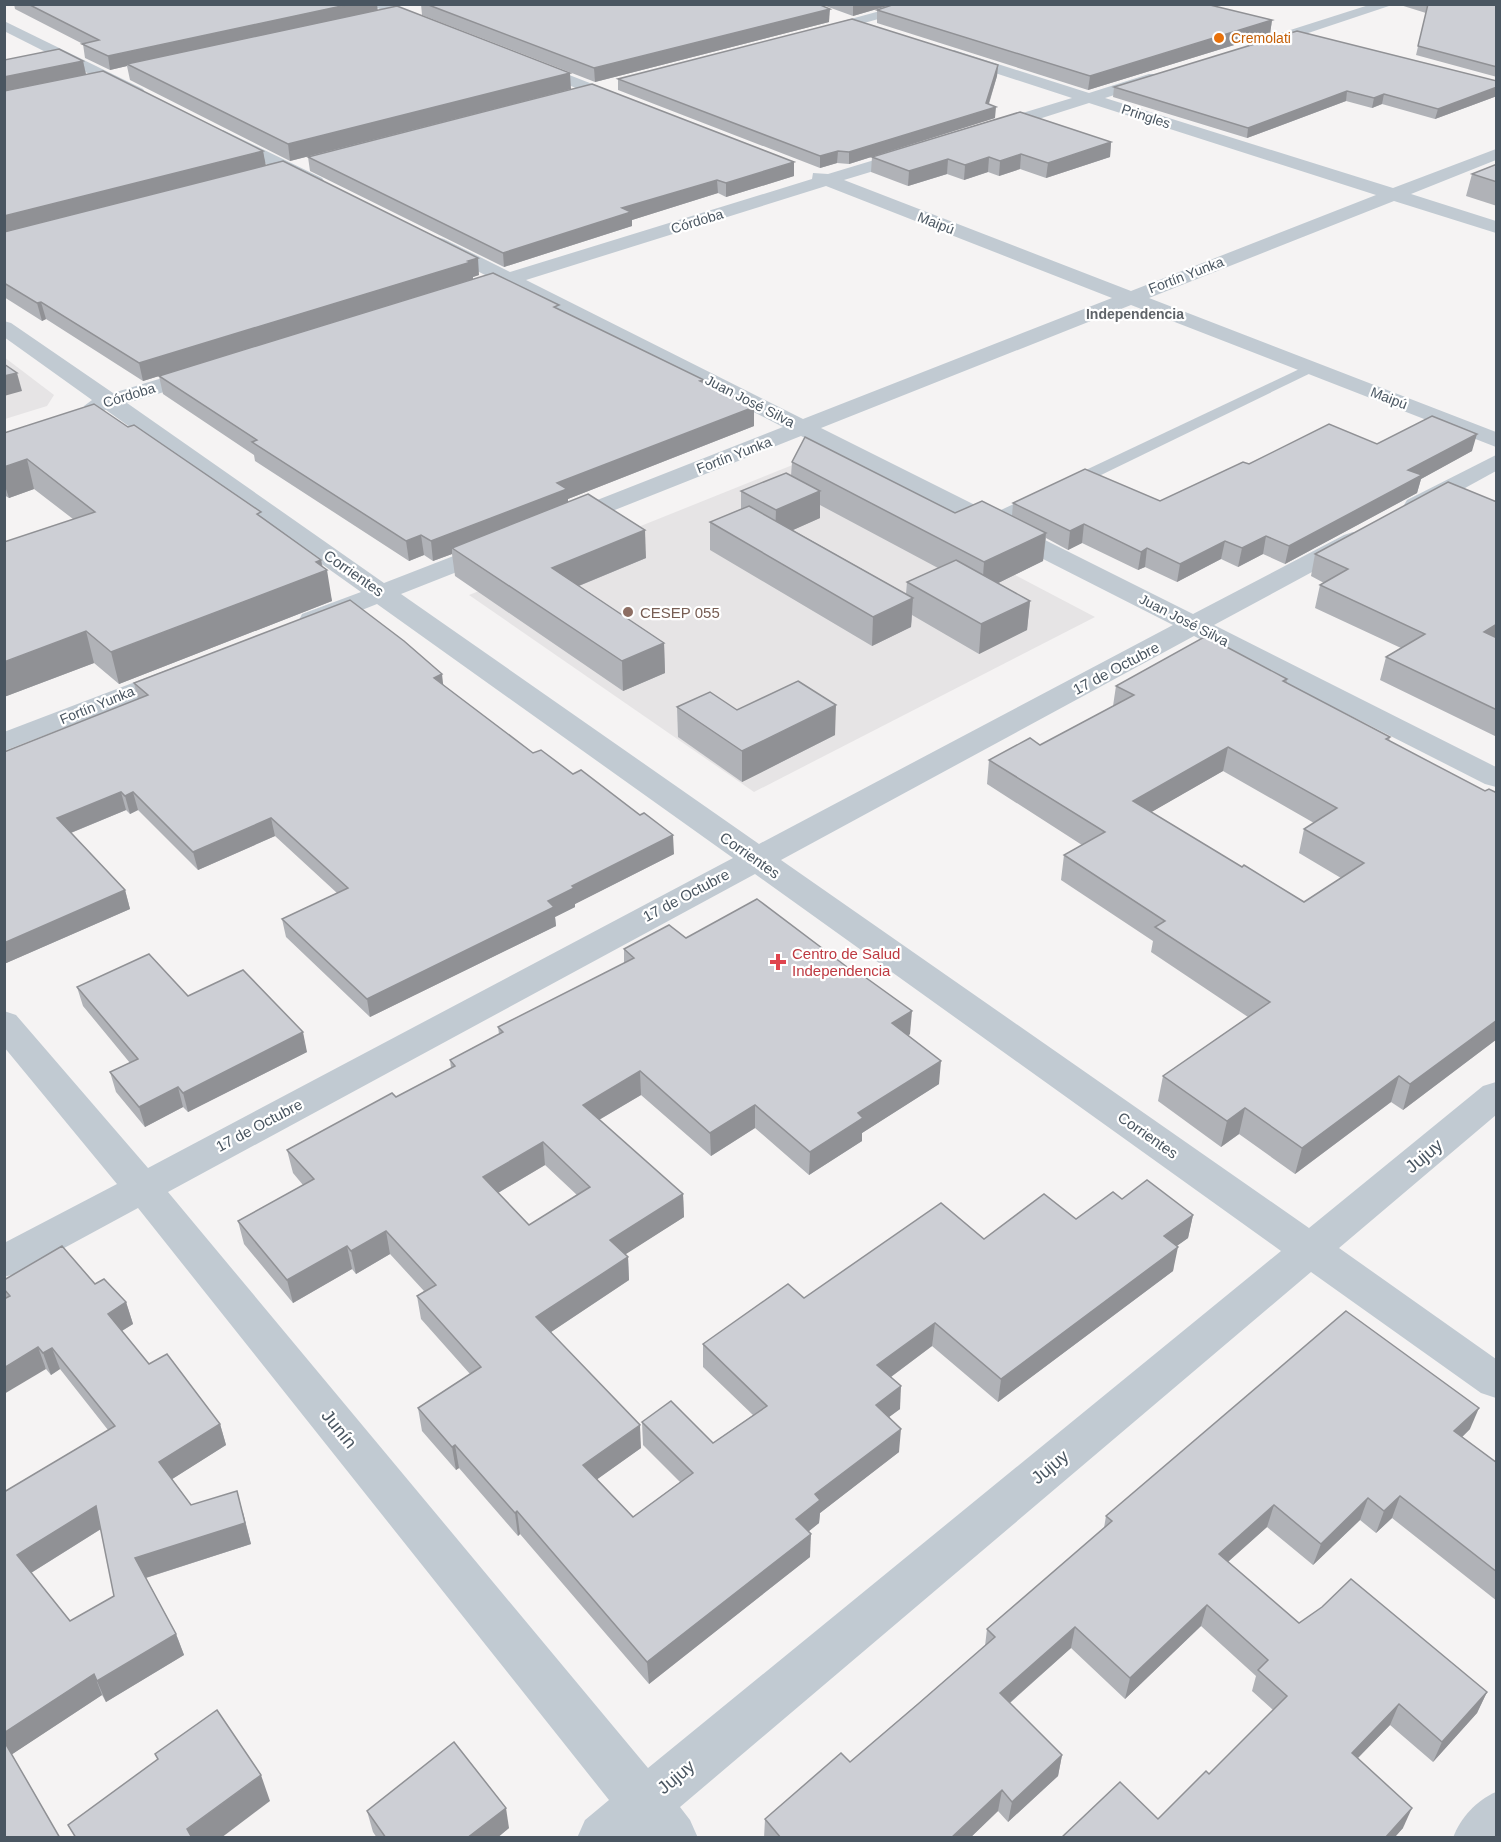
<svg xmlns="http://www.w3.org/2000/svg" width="1501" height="1842" viewBox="0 0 1501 1842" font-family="Arial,sans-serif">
<rect width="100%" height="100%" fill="#f5f3f3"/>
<!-- education -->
<g fill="#e6e4e5">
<polygon points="4,357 54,395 47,406 5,419"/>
<polygon points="800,462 1095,617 754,792 469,595"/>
</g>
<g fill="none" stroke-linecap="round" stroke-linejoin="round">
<!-- lane -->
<g fill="#c1cad2" fill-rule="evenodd">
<polygon points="1310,364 1317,368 1315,371 996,526 984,526 982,522 984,518"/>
<path d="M1496,1792V1835L1494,1838H1453C1460,1818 1477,1800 1496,1792Z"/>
</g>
<!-- street -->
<g fill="#c1cad2" fill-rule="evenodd">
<polygon points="368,4 389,4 434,24 432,27 422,27"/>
<polygon points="906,4 931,4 815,37 808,33 810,30"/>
<polygon points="1372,4 1395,4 1263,48 1253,48 1250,45 1253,42"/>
<polygon points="4,21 143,89 145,92 137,97 131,95 4,31"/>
<path d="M954,50L1089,93L1149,74H1161L1163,77L1161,80L1105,98L1393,188L1496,149V160L1411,194L1496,221V233L1394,201L1149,298L1496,432V447L1131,305L821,428L1193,614L1344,535L1353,532L1362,535L1366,540L1362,545L1214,625L1496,767V787L1485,784L1194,636L781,860L1309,1228L1483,1086L1496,1082V1115L1339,1248L1496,1359V1398L1481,1393L1311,1272L680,1807L690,1820L698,1838H577L585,1820L609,1800L138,1208L18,1273L4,1277V1243L117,1184L4,1047V1011L16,1015L148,1168L733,858L377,604L322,626L312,628L302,626L299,620L302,614L361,592L106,410L95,413L87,411L84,406L92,400L4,337V321L11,323L113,393L195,368H211L214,373L211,378L127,403L384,583L487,543L496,540L505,543L509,548L505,553L401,594L759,844L1173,625L801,436L572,527L563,529L554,527L551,522L554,517L783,427L507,286L496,289L489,287L486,283L491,278L430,247L427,243L437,237L444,239L510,272L812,179L813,173L828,174L914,148L920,149L923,153L920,157L844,180L1131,291L1376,195L1089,103L995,133H983L981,129L983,125L1072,98L949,58L946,55ZM826,186L1112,298L803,419L526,280ZM755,874L1281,1251L648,1768L168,1192Z"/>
<polygon points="528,59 631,99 633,102 631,105 619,105 523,67 520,64"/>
<polygon points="223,130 322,178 325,182 316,187 310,186 217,139 215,135"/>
<polygon points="1496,455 1496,471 1425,510 1416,512 1407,510 1404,505 1407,500"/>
<polygon points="177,666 187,668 191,674 187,680 4,751 4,732"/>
</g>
</g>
<!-- wall -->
<g fill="#b0b2b7" fill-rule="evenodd">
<polygon points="14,4 377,4 377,10 571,89 290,161 130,80 127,66 110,70 85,58 83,44 15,9"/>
<polygon points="421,4 818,4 829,22 595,82 422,15"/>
<polygon points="820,4 894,4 853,16"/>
<polygon points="1397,4 1497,4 1497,77 1416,55 1426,13"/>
<polygon points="877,10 1272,20 1270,34 1088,90 877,23"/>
<polygon points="4,60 83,61 86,74 263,151 265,165 479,275 473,277 473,279 559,309 704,383 754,407 754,426 568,499 568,502 646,558 579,586 664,643 665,673 623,691 455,576 452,554 433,561 424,555 409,561 255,461 254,455 163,394 159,376 143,381 46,319 42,321 4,297"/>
<polygon points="998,65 997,76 989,104 995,118 849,164 837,163 820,168 618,90 618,79"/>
<polygon points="1497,81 1497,96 1435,119 1382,104 1372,108 1346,101 1247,138 1113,97 1114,87"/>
<polygon points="1111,142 1110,157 1046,178 1020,169 999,176 988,172 964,180 947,174 908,186 871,172 872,157"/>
<polygon points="308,157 794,176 726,197 718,193 632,220 632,226 504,267 310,171"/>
<polygon points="1497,164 1497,206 1466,196 1472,174"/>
<polygon points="4,433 262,517 321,560 332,601 119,684 94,663 4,697 73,519 34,489 9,498 4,495"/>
<path d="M1377,444L1472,451L1421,479L1417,493L1285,564L1263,554L1238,567L1221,559L1177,582L1145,567L1138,570L1082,543L1068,550L1046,538L1043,561L998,583L1030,601L1027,630L979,654L912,615L911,627L872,646L710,550V522L741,509V491L791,476L792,462L955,513L1012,516L1013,503L1160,501L1249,464ZM820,505L938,568L907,582L906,594L793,530L820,518Z"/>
<polygon points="1497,502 1497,737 1380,680 1386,657 1401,648 1315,608 1320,585 1324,583 1311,576 1315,554"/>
<path d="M1287,679V683L1390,737L1389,741L1497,1039L1403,1110L1391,1102L1295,1174L1239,1134L1221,1147L1158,1101L1163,1076L1248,1017L1151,952L1153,941L1061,880L1064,855L1082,845L987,784L989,760L1040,745L1113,706L1116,686ZM1223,771L1314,823L1304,829L1299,853L1341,878L1304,902L1242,867L1151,812Z"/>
<polygon points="134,683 443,685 533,753 674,854 575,904 575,907 555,917 556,926 370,1017 286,937 282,919 337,893 275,836 198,870 138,810 130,814 126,810 71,833 125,890 130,909 4,964 138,699"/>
<polygon points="677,707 737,710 835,735 742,782 678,737"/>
<path d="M686,938L910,1034L908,1036L939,1084L862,1133V1141L809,1175L755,1128L711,1156L641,1095L599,1120L683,1194L684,1217L625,1254L628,1257L629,1280L551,1332L641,1448L597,1479L633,1517L680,1482L643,1445L642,1422L713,1443L753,1415L703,1367V1344L804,1298L984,1239L1076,1219L1122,1199L1193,1215L1188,1238L1176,1246L1173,1271L998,1402L932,1346L891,1377L900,1409L889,1417L899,1452L820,1513L819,1523L808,1532L810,1557L649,1684L520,1534L518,1536L459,1468L456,1470L422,1431L418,1408L470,1374L421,1319L417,1296L424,1291L390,1254L356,1274L352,1269L293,1303L244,1244L238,1221L303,1185L293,1173L287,1150L396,1097L451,1068L450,1060L499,1034L498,1027L624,963V949ZM545,1165L577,1195L529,1225L498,1193Z"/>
<polygon points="77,987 188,996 307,1052 188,1112 183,1107 145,1127 116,1092 110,1072 130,1063 83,1006"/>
<path d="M4,1280L95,1284L126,1302L133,1324L122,1331L149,1364L220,1424L226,1445L172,1479L191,1505L243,1512L251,1544L146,1578L176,1634L184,1655L106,1702L102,1695L12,1754L4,1838V1492L108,1430L60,1369L51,1375L46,1369L6,1298L4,1296ZM101,1529L114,1596L70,1621L31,1573Z"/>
<polygon points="1470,1429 1462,1437 1497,1463 1497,1601 1392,1518 1376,1533 1360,1520 1313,1565 1267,1527 1228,1562 1299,1623 1487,1692 1477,1713 1433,1762 1390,1725 1358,1758 1403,1828 1394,1838 1061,1838 1158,1819 1209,1774 1273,1710 1252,1691 1256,1676 1201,1626 1125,1699 1071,1648 1010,1703 1062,1755 1058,1776 1008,1822 998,1811 970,1838 764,1838 765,1819 850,1762 985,1646 987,1629 1104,1528 1106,1516"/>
<polygon points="367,1811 509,1828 497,1838 377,1838 373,1832"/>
</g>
<!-- shaded-wall -->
<g fill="#909195">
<polygon points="351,4 377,4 378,12 127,64 127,66 110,70 108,56"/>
<polygon points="853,4 894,4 853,16"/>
<polygon points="830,9 829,22 595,82 594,68"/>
<polygon points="1272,20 1270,34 1088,90 1090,76"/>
<polygon points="83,61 86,75 4,93 4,77"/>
<polygon points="998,65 997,76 987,109 996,107 995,118 849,164 849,152 986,103"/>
<polygon points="570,73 571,89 290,161 288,144"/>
<polygon points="1497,87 1497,96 1435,119 1438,109"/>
<polygon points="1347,91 1346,101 1247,138 1248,128"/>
<polygon points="1384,94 1382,104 1372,108 1374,98"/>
<polygon points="1111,142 1110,157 1046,178 1048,163"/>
<polygon points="263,151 266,166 4,234 4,216"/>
<polygon points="838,151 837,163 820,168 820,156"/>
<polygon points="1021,154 1020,169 999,176 1000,161"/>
<polygon points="989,157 988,172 964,180 965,165"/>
<polygon points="948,159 947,174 908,186 909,171"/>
<polygon points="794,162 794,176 726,197 726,183"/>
<polygon points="717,180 718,193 632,220 632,226 504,267 503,253 622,208"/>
<polygon points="478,258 479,275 473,277 473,279 143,381 139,363"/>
<polygon points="41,302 46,319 42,321 37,303"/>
<polygon points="17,373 22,391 4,396 4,376"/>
<polygon points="754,407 754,426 568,499 568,508 452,548 452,554 433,561 431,541 557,483"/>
<polygon points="1477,434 1472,451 1421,479 1417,493 1285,564 1289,546 1408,470"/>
<polygon points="27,459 34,489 9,498 4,483 4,467"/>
<polygon points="820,491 820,518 775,538 776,510"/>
<polygon points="1084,524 1082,543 1068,550 1070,531"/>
<polygon points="645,530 646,558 554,596 552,568"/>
<polygon points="1046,533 1043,561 982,591 984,562"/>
<polygon points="421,535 424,555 409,561 406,541"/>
<polygon points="1266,536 1263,554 1238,567 1242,548"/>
<polygon points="1225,541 1221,559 1177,582 1180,564"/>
<polygon points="1147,548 1145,567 1138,570 1141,552"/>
<polygon points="321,560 323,572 327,570 332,601 119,684 111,652"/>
<polygon points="913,598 911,627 872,646 873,617"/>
<polygon points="1030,601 1027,630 979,654 981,624"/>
<polygon points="1497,624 1497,643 1484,632"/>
<polygon points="86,631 94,663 4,697 4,662"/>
<polygon points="664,643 665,673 623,691 622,661"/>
<polygon points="442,674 444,692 434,678"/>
<polygon points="836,705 835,735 742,782 742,751"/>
<polygon points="1228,747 1223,771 1129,825 1133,801"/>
<polygon points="121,792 126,810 63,836 57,818"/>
<polygon points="133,792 138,810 130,814 125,796"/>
<polygon points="271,818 275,836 198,870 193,852"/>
<polygon points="673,835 674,854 575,904 575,907 555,917 556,926 370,1017 367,999 548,901 572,886"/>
<polygon points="125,890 130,909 4,964 4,943"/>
<polygon points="912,1011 910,1034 891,1046 892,1023"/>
<polygon points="1497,1020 1497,1039 1403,1110 1410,1084"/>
<polygon points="303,1032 307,1052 188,1112 183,1093"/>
<polygon points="941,1061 939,1084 862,1133 862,1141 809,1175 810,1152 858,1113"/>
<polygon points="640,1071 641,1095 585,1128 583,1105"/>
<polygon points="1399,1076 1391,1102 1295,1174 1302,1148"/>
<polygon points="178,1087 183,1107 145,1127 139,1107"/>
<polygon points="755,1105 755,1128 711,1156 710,1133"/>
<polygon points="1245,1108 1239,1134 1221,1147 1227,1121"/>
<polygon points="543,1142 545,1165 486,1200 483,1177"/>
<polygon points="683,1194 684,1217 612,1263 610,1240"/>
<polygon points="1193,1215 1188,1238 1159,1259 1164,1236"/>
<polygon points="386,1231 390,1254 356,1274 351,1251"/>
<polygon points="347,1246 352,1269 293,1303 287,1280"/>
<polygon points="1178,1247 1173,1271 998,1402 1001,1379"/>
<polygon points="628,1257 629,1280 539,1340 536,1317"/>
<polygon points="126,1302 133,1324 115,1335 108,1314"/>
<polygon points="935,1323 932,1346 876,1388 877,1365"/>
<polygon points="38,1347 46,1369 4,1394 4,1368"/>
<polygon points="52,1348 60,1369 51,1375 43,1353"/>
<polygon points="901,1386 900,1409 874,1428 876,1405"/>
<polygon points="1479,1408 1470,1429 1446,1453 1454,1431"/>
<polygon points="220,1424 226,1445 166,1483 159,1462"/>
<polygon points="640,1425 641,1448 585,1488 583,1465"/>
<polygon points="901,1429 899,1452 820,1513 819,1523 795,1542 796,1519 815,1494"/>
<polygon points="455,1445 459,1468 456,1470 452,1447"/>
<polygon points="237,1491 251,1544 142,1579 135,1558"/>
<polygon points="1400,1496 1392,1518 1376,1533 1384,1511"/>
<polygon points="1368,1498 1360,1520 1313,1565 1321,1544"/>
<polygon points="1274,1505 1267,1527 1213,1575 1219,1554"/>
<polygon points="96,1506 104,1527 26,1576 17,1555"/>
<polygon points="517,1511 520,1534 518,1536 515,1513"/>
<polygon points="811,1534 810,1557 649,1684 647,1662"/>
<polygon points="1207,1605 1201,1626 1125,1699 1130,1678"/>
<polygon points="1075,1627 1071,1648 997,1714 1000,1693"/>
<polygon points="176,1634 184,1655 106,1702 97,1681"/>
<polygon points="94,1674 102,1695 11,1755 4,1742 4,1733"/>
<polygon points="1487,1692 1477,1713 1433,1762 1442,1742"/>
<polygon points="1399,1704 1390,1725 1343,1773 1352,1753"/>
<polygon points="1062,1755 1058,1776 1008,1822 1012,1802"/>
<polygon points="261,1775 270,1801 221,1838 190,1838 187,1829"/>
<polygon points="1002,1790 998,1811 970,1838 951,1838"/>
<polygon points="506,1808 509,1828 497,1838 467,1838"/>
<polygon points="1412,1808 1403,1828 1394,1838 1385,1838"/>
</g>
<!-- building -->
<g fill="#cdcfd5" stroke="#909195" stroke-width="1.5" fill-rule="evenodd">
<polygon points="28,4 351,4 108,56 82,44 99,40"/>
<polygon points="426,4 818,4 830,9 594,68"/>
<polygon points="895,4 1206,4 1272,20 1090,76 877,10"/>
<polygon points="1428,4 1497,4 1497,67 1418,46"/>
<polygon points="397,6 570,73 288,144 127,64"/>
<polygon points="852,19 998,65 986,103 996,107 849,152 838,151 820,156 618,79"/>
<polygon points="1297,31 1497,81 1497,87 1438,109 1384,94 1374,98 1347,91 1248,128 1114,87"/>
<polygon points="59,49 83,61 4,77 4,60"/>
<polygon points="103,71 263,151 4,216 4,91"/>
<polygon points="592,84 794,162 726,183 717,180 622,208 631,212 503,253 308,157"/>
<polygon points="1020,112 1111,142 1048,163 1021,154 1000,161 989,157 965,165 948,159 909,171 872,157"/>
<polygon points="283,161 478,258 468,261 471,262 139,363 41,302 37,303 4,283 4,232"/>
<polygon points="1497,164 1497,182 1472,174"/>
<polygon points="493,273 559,305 554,307 704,380 700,381 754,407 557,483 567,489 431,541 421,535 406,541 252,442 257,440 159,376"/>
<polygon points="4,364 17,373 4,376"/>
<polygon points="94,404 128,427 134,425 261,512 257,514 321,560 316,562 327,570 111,652 86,631 4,662 4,542 95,512 27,459 4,467 4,433"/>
<polygon points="1432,416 1477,434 1408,470 1422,475 1289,546 1266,536 1242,548 1225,541 1180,564 1147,548 1141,552 1084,524 1070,531 1013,503 1085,469 1160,501 1243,462 1249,464 1329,424 1377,444"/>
<polygon points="805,437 955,513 982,501 1046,533 984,562 792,462"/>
<polygon points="786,473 820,491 776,510 741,491"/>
<polygon points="1448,482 1497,502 1497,624 1484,632 1497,638 1497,710 1386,657 1425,634 1320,585 1348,569 1315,554"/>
<polygon points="588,494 645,530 552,568 664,643 622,661 452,548"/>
<polygon points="749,506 913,598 873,617 710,522"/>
<polygon points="956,560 1030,601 981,624 907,582"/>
<polygon points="350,600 404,641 442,674 434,678 533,753 541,750 573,774 581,770 640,815 644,813 673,835 572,886 574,888 548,901 554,907 367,999 282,919 348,888 271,818 193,852 133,792 125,796 121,792 57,818 125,890 4,943 4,752 148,695 134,683"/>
<path d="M1206,636L1287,679L1283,681L1390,737L1386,739L1485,791L1489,789L1497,793V1020L1410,1084L1399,1076L1302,1148L1245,1108L1227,1121L1163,1076L1270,1002L1155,927L1165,921L1064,855L1105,832L989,760L1030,738L1040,745L1134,695L1116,686ZM1228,747L1337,808L1304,829L1364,863L1304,902L1244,865L1242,867L1133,801Z"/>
<polygon points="798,681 836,705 742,751 677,707 710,692 737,710"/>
<path d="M757,899L855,973L858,972L912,1011L892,1023L941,1061L858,1113L863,1118L810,1152L755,1105L710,1133L640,1071L583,1105L683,1194L610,1240L628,1257L536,1317L640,1425L583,1465L633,1517L693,1473L642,1422L671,1401L713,1443L767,1406L703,1344L788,1284L804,1298L941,1203L984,1239L1044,1194L1076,1219L1113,1192L1122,1199L1147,1180L1193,1215L1164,1236L1178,1247L1001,1379L935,1323L877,1365L901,1386L876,1405L901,1429L815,1494L820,1500L796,1519L811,1534L647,1662L517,1511L515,1513L455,1445L452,1447L418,1408L481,1367L417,1296L436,1285L386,1231L351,1251L347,1246L287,1280L238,1221L314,1179L287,1150L392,1093L396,1097L455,1066L450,1060L503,1032L498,1027L634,958L624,949L669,925L686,938ZM543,1142L590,1187L529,1225L483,1177Z"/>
<polygon points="149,954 188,996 243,970 303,1032 183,1093 178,1087 139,1107 110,1072 138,1059 77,987"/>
<path d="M62,1246L95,1284L104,1279L126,1302L108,1314L149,1364L167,1354L220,1424L159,1462L191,1505L237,1491L245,1523L135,1558L176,1634L97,1681L94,1674L4,1733V1492L115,1426L52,1348L43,1353L38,1347L4,1368V1299L10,1296L4,1289V1280ZM96,1506L114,1596L70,1621L17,1555Z"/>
<polygon points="1346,1311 1479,1408 1454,1431 1497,1463 1497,1572 1400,1496 1384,1511 1368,1498 1321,1544 1274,1505 1219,1554 1299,1623 1322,1607 1351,1579 1487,1692 1442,1742 1399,1704 1352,1753 1412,1808 1385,1838 1061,1838 1120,1782 1158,1819 1206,1771 1209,1774 1287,1696 1258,1670 1268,1660 1207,1605 1130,1678 1075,1627 1000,1693 1062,1755 1012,1802 1002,1790 951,1838 781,1838 765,1819 841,1753 850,1762 918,1704 995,1637 987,1629 1112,1521 1106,1516"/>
<polygon points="217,1710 261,1775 187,1829 192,1838 76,1838 68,1825 158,1759 155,1754"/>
<polygon points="4,1741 60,1838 4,1838"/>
<polygon points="454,1742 506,1808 467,1838 386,1838 367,1811"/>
</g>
<!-- markers -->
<circle fill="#e8710a" stroke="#fff" stroke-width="2" cx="1219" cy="38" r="6"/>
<circle fill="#8d6e63" stroke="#fff" stroke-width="2" cx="628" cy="612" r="6"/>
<path fill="#e0444e" stroke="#fff" stroke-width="2" d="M775 953h6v6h6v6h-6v6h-6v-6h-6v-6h6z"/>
<g text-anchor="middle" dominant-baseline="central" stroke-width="4.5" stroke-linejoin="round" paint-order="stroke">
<!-- far-food labels -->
<g font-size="14" fill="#c56008" stroke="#fff" text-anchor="start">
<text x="1231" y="38">Cremolati</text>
</g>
<!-- far-street labels -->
<g font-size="14" fill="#4a5661" stroke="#fff">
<text transform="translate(1146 116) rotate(18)">Pringles</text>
<text transform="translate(697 221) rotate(-17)">Córdoba</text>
<text transform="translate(936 223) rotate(21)">Maipú</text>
<text transform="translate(1186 275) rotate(-21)">Fortín Yunka</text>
<text transform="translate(129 395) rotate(-17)">Córdoba</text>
<text transform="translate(1389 398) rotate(21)">Maipú</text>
<text transform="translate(750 401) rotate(27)">Juan José Silva</text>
<text transform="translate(734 455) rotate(-21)">Fortín Yunka</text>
<text transform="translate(1184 620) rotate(27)">Juan José Silva</text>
<text transform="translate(97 705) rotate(-22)">Fortín Yunka</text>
</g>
<!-- far-neighbourhood labels -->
<g font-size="14" font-weight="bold" fill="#5f6368" stroke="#fff">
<text x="1135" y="314">Independencia</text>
</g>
<!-- street labels -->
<g font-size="15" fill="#4a5661" stroke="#fff">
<text transform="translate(354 573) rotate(35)">Corrientes</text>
<text transform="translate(1116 668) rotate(-28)">17 de Octubre</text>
<text transform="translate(750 855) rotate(35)">Corrientes</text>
<text transform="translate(686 895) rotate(-28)">17 de Octubre</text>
<text transform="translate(259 1125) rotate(-28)">17 de Octubre</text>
<text transform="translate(1148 1135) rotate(35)">Corrientes</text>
</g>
<!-- education labels -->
<g font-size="15" fill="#785e54" stroke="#fff" text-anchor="start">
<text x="640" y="612">CESEP 055</text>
</g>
<!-- health labels -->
<g font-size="15" fill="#be3a42" stroke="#fff" text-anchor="start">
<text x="792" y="953">Centro de Salud<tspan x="792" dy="17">Independencia</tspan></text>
</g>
<!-- near-street labels -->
<g font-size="18" fill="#4a5661" stroke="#fff">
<text transform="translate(1424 1156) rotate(-40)">Jujuy</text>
<text transform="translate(339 1429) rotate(51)">Junín</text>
<text transform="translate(1050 1467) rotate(-40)">Jujuy</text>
<text transform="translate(676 1777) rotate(-40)">Jujuy</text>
</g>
</g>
<!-- border -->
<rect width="1501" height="1842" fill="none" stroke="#4a5661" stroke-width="12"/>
</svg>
